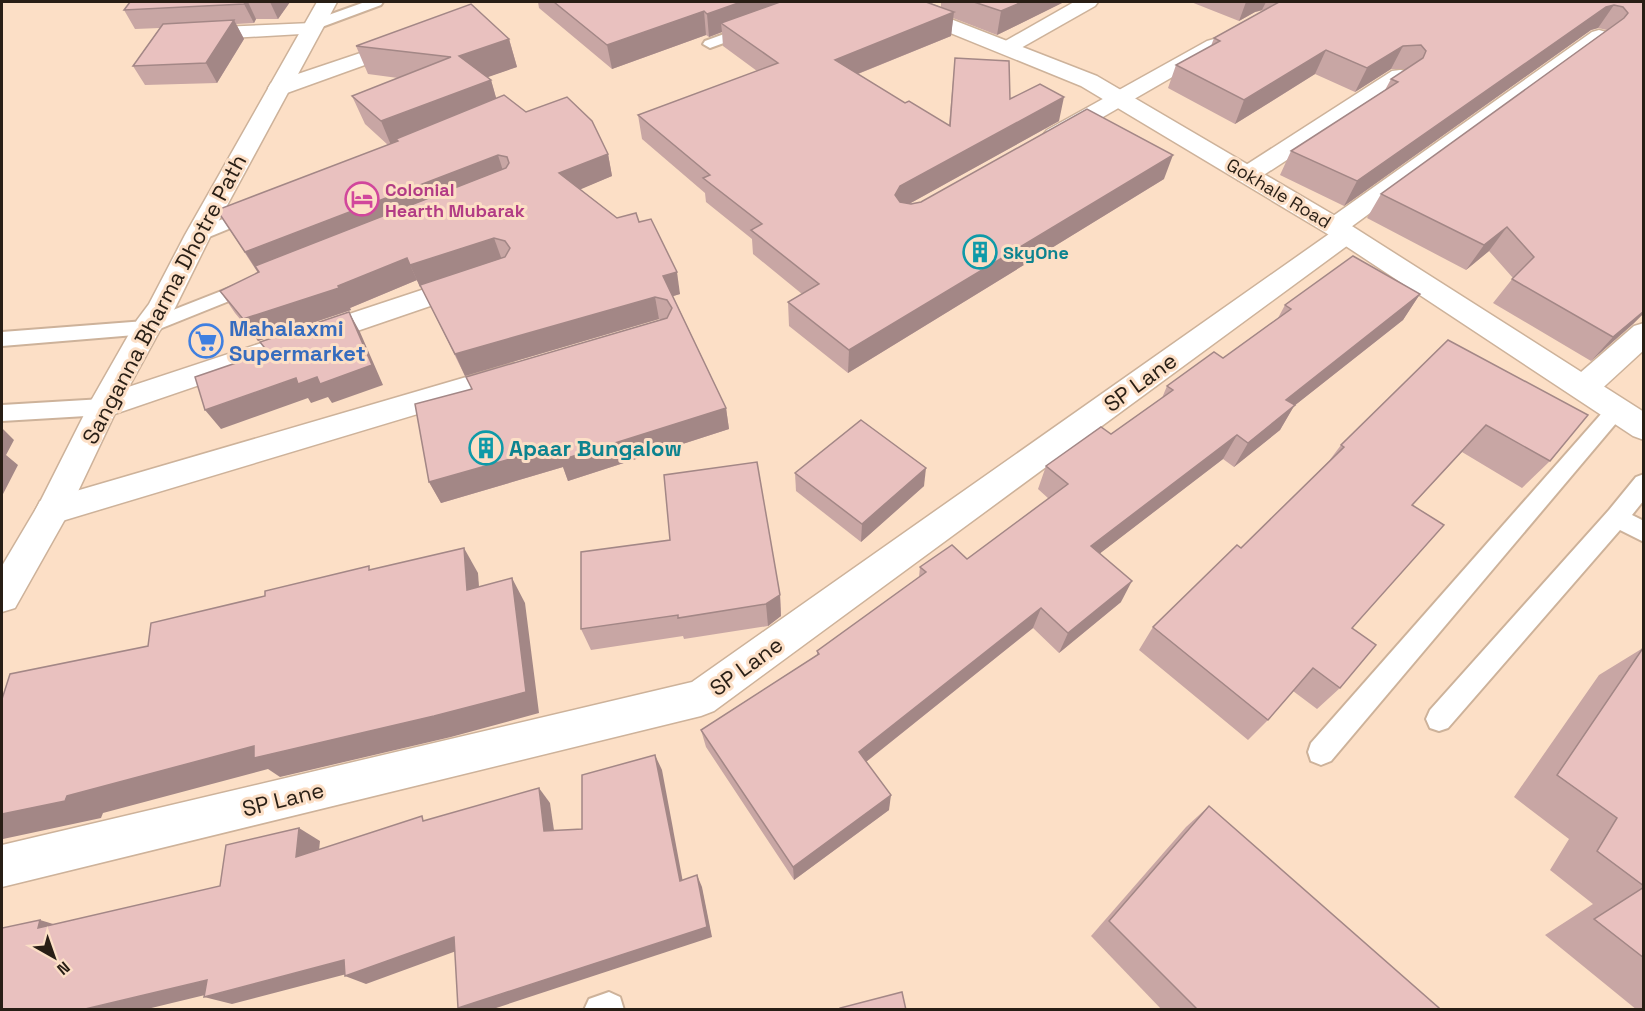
<svg xmlns="http://www.w3.org/2000/svg" width="1645" height="1011" viewBox="0 0 1645 1011" font-family="'Space Grotesk',sans-serif">
<rect width="100%" height="100%" fill="#fcdfc6"/>
<g fill="none" stroke-linecap="round" stroke-linejoin="round">
<defs>
<g id="lane">
<polygon points="365,2 383,2 381,5 319,28 314,29 307,25 309,22"/>
<polygon points="749,25 754,26 756,29 754,32 710,48 703,44 705,41"/>
<polygon points="254,207 260,208 263,212 260,216 204,239 192,239 189,235 192,231"/>
<polygon points="252,279 259,281 261,285 259,289 147,334 2,346 2,332 145,321"/>
<polygon points="103,399 110,402 113,407 110,412 103,415 2,421 2,405"/>
<polygon points="1616,402 1623,405 1626,410 1623,415 1331,761 1321,765 1311,761 1308,752 1311,743 1609,405"/>
<polygon points="1644,474 1644,500 1632,515 1644,521 1644,542 1620,530 1448,728 1439,731 1430,728 1426,719 1430,710 1609,510 1636,477"/>
<polygon points="609,992 620,997 624,1010 584,1010 589,999"/>
</g>
<g id="street">
<polygon points="1074,2 1098,2 1095,6 1014,52 1007,54 1000,52 997,48 1000,44"/>
<polygon points="312,23 319,25 322,29 319,33 196,40 189,38 186,34 189,30 196,28"/>
<polygon points="1599,30 1606,32 1609,36 1606,40 1351,227 1359,234 1355,240 714,711 701,716 2,887 2,845 692,682 1329,234 1322,227 1326,221 1592,32"/>
<polygon points="405,38 412,40 415,44 412,48 287,93 279,95 271,93 268,88 271,83"/>
<polygon points="1214,39 1221,41 1224,45 1221,49 1063,140 1055,142 1047,140 1043,135 1047,130 1207,41"/>
<polygon points="1400,70 1408,71 1411,76 1408,81 1256,180 1247,182 1238,180 1235,175 1238,170 1392,71"/>
<polygon points="467,275 477,278 481,284 477,290 103,418 92,415 88,407 92,399"/>
<polygon points="1644,323 1644,350 1595,395 1584,398 1573,395 1569,387 1573,379 1634,326"/>
<polygon points="514,363 524,366 529,374 524,382 52,524 40,521 35,511 40,501 52,498"/>
</g>
<g id="secondary">
<polygon points="317,2 337,2 211,235 175,308 159,332 118,407 64,521 15,608 2,612 2,566 40,502 92,399 137,320 149,304 185,235"/>
<polygon points="882,2 907,2 1097,76 1344,221 1644,412 1644,440 1633,436 1326,233 1081,86 884,6"/>
</g>
</defs>
<!-- lane casing -->
<use href="#lane" stroke="#cdb29a" stroke-width="4"/>
<!-- street casing -->
<use href="#street" stroke="#cdb29a" stroke-width="3"/>
<!-- secondary casing -->
<use href="#secondary" stroke="#cdb29a" stroke-width="3"/>
<!-- lane -->
<use href="#lane" fill="#fff" fill-rule="evenodd"/>
<!-- street -->
<use href="#street" fill="#fff" fill-rule="evenodd"/>
<!-- secondary -->
<use href="#secondary" fill="#fff" fill-rule="evenodd"/>
</g>
<!-- wall -->
<g fill="#c8a6a4">
<polygon points="130,2 290,2 278,19 256,19 254,23 236,24 244,39 217,83 145,85 133,66 160,28 135,29 124,10"/>
<polygon points="538,2 935,2 931,3 941,7 941,2 1064,2 997,35 953,18 951,36 858,74 905,103 949,125 955,58 1010,99 1059,121 909,204 1164,179 848,373 789,326 788,302 802,294 753,254 752,239 706,202 705,193 642,139 638,115 757,71 723,46 722,32 709,37 706,35 612,69 539,8"/>
<polygon points="1191,2 1644,2 1644,313 1633,324 1591,361 1493,303 1513,278 1489,251 1466,270 1367,218 1381,194 1607,30 1598,28 1591,30 1344,206 1280,175 1291,151 1385,90 1391,79 1407,69 1391,69 1355,92 1315,74 1235,124 1168,88 1176,65 1211,46 1214,38 1264,10 1255,12 1239,21"/>
<polygon points="509,39 517,67 487,77 491,80 496,98 526,112 608,154 612,176 580,189 617,218 639,222 680,294 673,296 726,408 729,429 568,481 563,467 441,503 429,482 472,389 466,377 662,320 659,319 465,376 421,287 420,287 417,280 350,308 351,310 258,341 235,313 220,291 258,273 217,210 388,145 365,124 352,96 398,78 368,74 356,46"/>
<polygon points="1420,294 1403,320 1294,406 1280,430 1234,467 1223,459 1100,553 1121,602 1059,653 1033,628 866,762 889,810 794,880 706,747 701,730 817,655 817,651 919,577 920,567 967,559 1049,499 1038,489 1046,466 1111,434 1162,398 1167,386 1223,358 1278,318 1285,305"/>
<polygon points="1448,340 1550,461 1522,488 1462,452 1412,506 1352,628 1340,688 1317,709 1293,691 1268,720 1248,740 1139,650 1153,627 1241,548 1329,461 1341,445"/>
<polygon points="795,473 924,486 861,542 796,491"/>
<polygon points="780,595 781,616 768,626 684,639 683,636 591,650 581,629"/>
<polygon points="1643,648 1644,1010 1637,1010 1545,935 1593,904 1550,870 1569,839 1514,797 1599,675"/>
<polygon points="1209,806 1438,1010 1162,1010 1091,936 1186,827"/>
</g>
<!-- shaded-wall -->
<g fill="#a38786">
<polygon points="246,2 248,2 256,19 254,23 244,4"/>
<polygon points="270,2 290,2 278,19"/>
<polygon points="741,2 805,2 721,23 722,32 709,37 707,14"/>
<polygon points="1022,2 1064,2 997,35 1001,11"/>
<polygon points="1246,2 1266,2 1262,10 1255,12 1239,21"/>
<polygon points="1614,5 1598,28 1591,30 1344,206 1357,181 1606,7"/>
<polygon points="704,11 706,35 612,69 607,45"/>
<polygon points="954,12 951,36 835,83 835,60"/>
<polygon points="234,20 244,39 217,83 206,63"/>
<polygon points="509,39 517,67 468,84 459,56"/>
<polygon points="1403,46 1391,69 1355,92 1367,68"/>
<polygon points="1326,50 1315,74 1235,124 1244,100"/>
<polygon points="491,80 499,108 396,139 400,147 393,150 381,121"/>
<polygon points="1064,97 1059,121 898,210 895,195 900,186"/>
<polygon points="608,154 612,176 565,196 559,173"/>
<polygon points="498,155 505,177 259,274 245,252"/>
<polygon points="1173,155 1164,179 848,373 849,350"/>
<polygon points="1507,227 1489,251 1466,270 1484,245"/>
<polygon points="494,238 502,260 420,287 410,265"/>
<polygon points="407,258 417,280 350,308 351,310 258,341 243,319 338,286"/>
<polygon points="677,272 680,294 667,298 663,276"/>
<polygon points="1420,294 1403,320 1294,406 1280,430 1234,467 1248,443 1286,400"/>
<polygon points="655,297 659,319 465,376 455,354"/>
<polygon points="1644,311 1644,313 1633,324 1591,361 1613,337"/>
<polygon points="349,312 360,332 383,385 332,403 328,397 311,403 308,398 221,429 205,410 296,378 317,377"/>
<polygon points="726,408 729,429 568,481 563,467 441,503 429,482 556,446"/>
<polygon points="2,428 14,440 6,455 18,465 2,496"/>
<polygon points="1237,435 1223,459 1081,568 1091,546"/>
<polygon points="926,468 924,486 861,542 862,524"/>
<polygon points="464,548 478,573 481,614 467,590"/>
<polygon points="512,578 525,603 539,713 451,737 280,777 268,769 103,813 101,818 3,839 2,838 2,814 67,796"/>
<polygon points="1132,581 1121,602 1059,653 1068,633"/>
<polygon points="780,595 781,616 768,626 766,604"/>
<polygon points="1041,608 1033,628 857,769 859,752"/>
<polygon points="655,755 662,770 685,893 680,881"/>
<polygon points="539,788 550,803 556,844 544,831"/>
<polygon points="891,795 889,810 794,880 793,867"/>
<polygon points="299,828 320,841 317,870 296,857"/>
<polygon points="697,875 702,887 712,937 490,1010 463,1010 458,1008"/>
<polygon points="40,920 73,930 38,928"/>
<polygon points="454,937 470,946 366,984 345,976 362,970 232,1004 204,997 344,960"/>
<polygon points="207,980 234,988 143,1010 81,1010"/>
</g>
<!-- building -->
<g fill="#e9c1bf" stroke="#a38786" stroke-width="1.5">
<polygon points="130,2 246,2 244,4 124,10"/>
<polygon points="554,2 741,2 707,14 704,11 607,45"/>
<polygon points="780,2 926,2 954,12 835,60 905,103 909,101 950,126 955,58 1009,61 1010,99 1040,84 1064,97 900,186 895,195 900,202 911,204 921,202 1087,109 1173,155 849,350 788,302 819,284 751,230 762,224 703,178 710,175 638,115 778,63 721,23"/>
<polygon points="974,2 1022,2 1001,11"/>
<polygon points="1279,2 1644,2 1644,311 1613,337 1512,279 1534,257 1507,227 1484,245 1381,194 1624,18 1628,13 1623,7 1614,5 1606,7 1357,181 1291,151 1398,82 1391,79 1423,58 1426,51 1421,45 1403,46 1367,68 1326,50 1244,100 1176,65 1220,41 1214,38"/>
<polygon points="471,4 509,39 459,56 491,80 381,121 352,96 451,57 356,46"/>
<polygon points="234,20 206,63 133,66 163,24"/>
<polygon points="504,95 526,112 567,97 592,121 608,154 559,173 617,218 636,213 639,222 651,219 677,272 663,276 726,408 561,460 556,446 429,482 415,404 472,389 466,377 667,318 672,308 667,300 655,297 455,354 420,285 505,257 510,248 505,241 494,238 410,265 407,258 338,286 339,288 243,319 220,291 259,272 255,266 506,168 509,163 507,157 498,155 245,252 217,210 398,141 396,139"/>
<polygon points="1353,256 1420,294 1286,400 1295,405 1248,443 1237,435 1091,546 1132,581 1068,633 1041,608 859,752 891,795 793,867 701,730 819,654 817,651 926,572 920,567 952,545 967,559 1068,484 1046,466 1101,427 1111,434 1173,390 1167,386 1214,352 1223,358 1291,309 1285,305"/>
<polygon points="349,312 372,365 320,384 317,377 298,384 296,378 205,410 195,377 268,352 260,342"/>
<polygon points="1448,340 1588,415 1550,461 1486,425 1412,505 1444,525 1352,628 1376,645 1340,688 1313,668 1268,720 1153,627 1237,545 1241,548 1344,447 1341,445"/>
<polygon points="861,420 926,468 862,524 795,473"/>
<polygon points="757,462 780,595 766,604 678,618 678,615 581,629 581,552 670,540 664,475"/>
<polygon points="464,548 467,590 512,578 526,692 434,716 254,758 254,746 67,796 65,801 2,814 2,699 10,674 148,646 151,623 265,596 265,591 369,566 369,570"/>
<polygon points="1643,648 1644,648 1644,886 1597,851 1617,818 1557,775"/>
<polygon points="655,755 680,881 697,875 707,927 458,1008 454,937 345,976 344,960 204,997 207,980 81,1010 2,1010 2,928 40,920 38,928 220,886 226,845 299,828 296,857 422,816 423,821 539,788 544,831 582,829 582,775"/>
<polygon points="1209,806 1439,1008 1438,1010 1198,1010 1109,921"/>
<polygon points="1644,887 1644,958 1594,919"/>
<polygon points="902,992 906,1010 840,1010 840,1008"/>
</g>
<!-- icons -->
<defs>
<symbol id="hotel-ring" viewBox="-11 -11 22 22"><circle r="9.5" fill="#fcdfc6" stroke="#d1479c" stroke-width="1.5"/><path d="M-6-4.5h1.5V1H6V5H4.5V3h-9V5H-6ZM-4 0a1.8 1.8 0 1 1 3.6 0ZM.5 0V-2.5h3Q6-2.5 6 0Z" fill="#d1479c"/></symbol>
<symbol id="building-ring" viewBox="-11 -11 22 22"><circle r="9.5" fill="#fcdfc6" stroke="#0f9aa8" stroke-width="1.5"/><path d="M-4-6H4V6H1V3H-1V6H-4ZM-2.5-4.3h1.7v1.8h-1.7ZM.8-4.3h1.7v1.8H.8ZM-2.5-1h1.7V.8h-1.7ZM.8-1h1.7V.8H.8Z" fill="#0f9aa8"/></symbol>
<symbol id="supermarket-ring" viewBox="-11 -11 22 22"><circle r="9.5" fill="#fcdfc6" stroke="#3f7fe0" stroke-width="1.5"/><path d="M-6-5.5h2.5l.6 2H6L4.5 2H-2.5L-4.4-4H-6ZM-1.5 3.2a1.3 1.3 0 1 0 .1 0ZM3 3.2a1.3 1.3 0 1 0 .1 0Z" fill="#3f7fe0"/></symbol>
</defs>
<g fill-rule="evenodd">
<use href="#hotel-ring" x="343" y="180" width="38" height="38"/>
<use href="#building-ring" x="961" y="233" width="38" height="38"/>
<use href="#supermarket-ring" x="187" y="322" width="38" height="38"/>
<use href="#building-ring" x="467" y="429" width="38" height="38"/>
</g>
<g text-anchor="middle" dominant-baseline="central" stroke-width="6" stroke-linejoin="round" paint-order="stroke">
<!-- far-hotel labels -->
<g font-size="18" font-weight="bold" fill="#b23c85" stroke="#fcdfc6" text-anchor="start">
<text x="385" y="189">Colonial<tspan x="385" dy="21">Hearth Mubarak</tspan></text>
</g>
<!-- far-street labels -->
<g font-size="18" fill="#281e15" stroke="#fcdfc6">
<text transform="translate(1279 193) rotate(31)">Gokhale Road</text>
</g>
<!-- far-culture labels -->
<g font-size="18" font-weight="bold" fill="#0d838f" stroke="#fcdfc6" text-anchor="start">
<text x="1003" y="252">SkyOne</text>
</g>
<!-- street labels -->
<g font-size="22" fill="#281e15" stroke="#fcdfc6">
<text transform="translate(164 299) rotate(-62)">Sanganna Bharma Dhotre Path</text>
<text transform="translate(1140 382) rotate(-36)">SP Lane</text>
<text transform="translate(746 666) rotate(-36)">SP Lane</text>
<text transform="translate(283 799) rotate(-14)">SP Lane</text>
</g>
<!-- shop labels -->
<g font-size="22" font-weight="bold" fill="#366cbe" stroke="#fcdfc6" text-anchor="start">
<text x="229" y="328">Mahalaxmi<tspan x="229" dy="25">Supermarket</tspan></text>
</g>
<!-- culture labels -->
<g font-size="22" font-weight="bold" fill="#0d838f" stroke="#fcdfc6" text-anchor="start">
<text x="509" y="448">Apaar Bungalow</text>
</g>
</g>
<!-- border -->
<rect width="1645" height="1011" fill="none" stroke="#281e15" stroke-width="6"/>
<!-- north arrow -->
<g transform="translate(54 957) rotate(140)" stroke="#fcdfc6" stroke-width="4.5" paint-order="stroke">
<path d="M0-4.5L10 22L0 15L-10 22Z" fill="#281e15"/>
<text y="-9" font-size="16" font-weight="bold" text-anchor="middle" fill="#281e15">N</text>
</g>
</svg>
